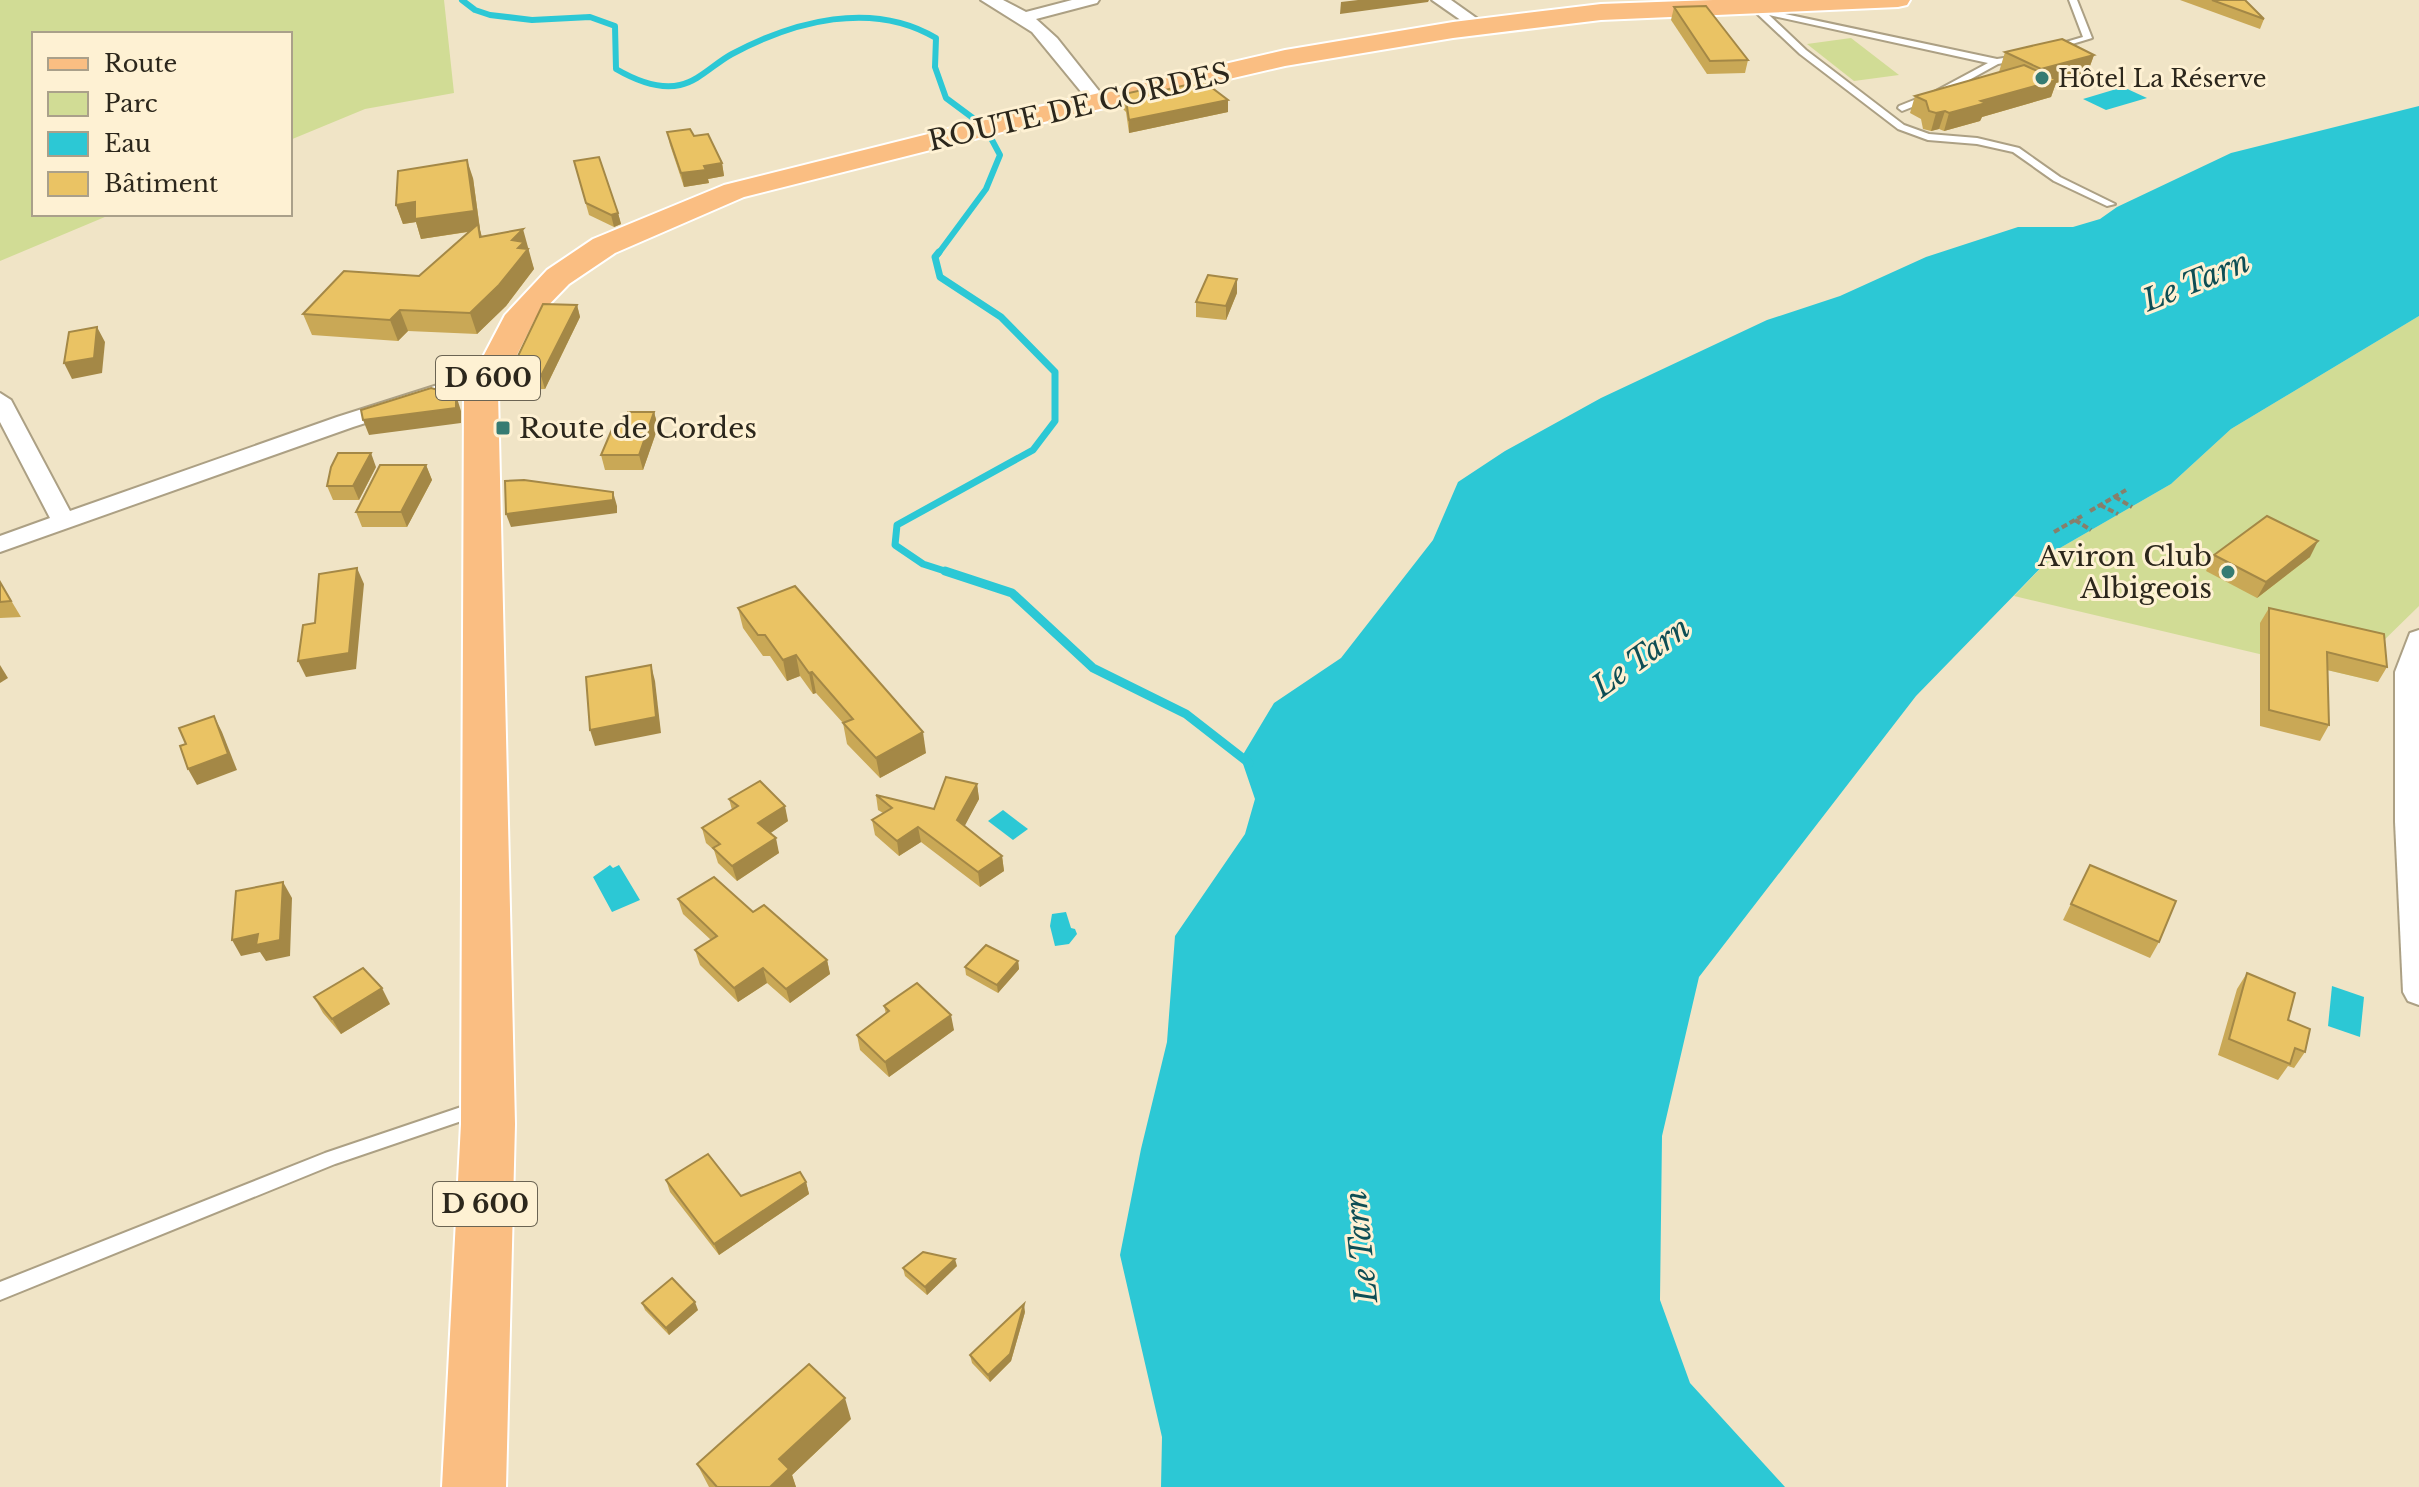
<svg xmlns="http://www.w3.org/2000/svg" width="2419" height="1487" viewBox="0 0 2419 1487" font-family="'Libre Baskerville',serif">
<rect width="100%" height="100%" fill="#f0e4c6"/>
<!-- green -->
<g fill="#d1dc95">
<polygon points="0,0 444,0 454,93 365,109 290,140 290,34 34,34 34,214 112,214 0,261"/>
<polygon points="1851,38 1899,75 1854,81 1807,44"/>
<polygon points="2419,316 2419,606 2375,649 2378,682 2014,596 2060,548 2171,484 2231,429"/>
</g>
<!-- water -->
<g fill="#2cc8d5">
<polygon points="2123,87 2147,98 2106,110 2083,99"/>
<polygon points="2419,106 2419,316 2231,429 2171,484 2060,548 1916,696 1699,977 1662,1136 1660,1300 1690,1383 1785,1487 1161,1487 1162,1437 1120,1255 1141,1149 1167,1042 1175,936 1245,834 1255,799 1241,758 1274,703 1341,658 1433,540 1458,482 1505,451 1601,398 1767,320 1840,296 1926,257 2018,227 2073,227 2100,219 2117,207 2231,153"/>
<polygon points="1003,810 1028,829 1013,840 988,821"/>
<polygon points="610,865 613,868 619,865 640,900 612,912 593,877"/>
<polygon points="1066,912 1071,928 1075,929 1077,934 1069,944 1055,946 1050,926 1052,914"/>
<polygon points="2332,986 2364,997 2360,1037 2328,1026"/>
</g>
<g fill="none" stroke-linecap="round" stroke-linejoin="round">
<!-- stream-far2 -->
<path stroke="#2cc8d5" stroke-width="6" d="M462,0L475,10L490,15L532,20L590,17L615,26L616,69C635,80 658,90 680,85C699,81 715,63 732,54C794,21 872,0 936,38L935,67L946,98L985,127L1000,155L986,189L938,254"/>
<!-- stream-far1 -->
<polyline stroke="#2cc8d5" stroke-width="7" points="939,252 935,257 940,277 1001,317 1055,372 1055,421 1033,450 897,525 895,545 923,564 951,573"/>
<!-- stream -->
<polyline stroke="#2cc8d5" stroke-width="9" points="945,571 1012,593 1093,668 1186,714 1249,763"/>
<defs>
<g id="service">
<polygon points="2069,0 2077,0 2092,38 2049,51 2049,47 2083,37"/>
<polygon points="1750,3 1756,3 1762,9 1997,59 2024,55 2024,59 1998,64 1940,96 1902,111 1898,108 1899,106 1934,92 1988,63 1769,15 1806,50 1904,125 1929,134 1977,138 2019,148 2060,177 2115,204 2107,206 2054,181 2013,152 1977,144 1928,140 1898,129 1800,54 1750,7"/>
<polygon points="476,1102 482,1104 485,1109 482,1114 335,1164 0,1300 0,1282 325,1153"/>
</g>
<g id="minor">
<polygon points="981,0 1003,0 1026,12 1072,0 1099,0 1097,3 1036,19 1057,38 1107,101 1104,105 1092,105 1032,32"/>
<polygon points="1432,0 1451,0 1489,27 1487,30 1475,30"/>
<polygon points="488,369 496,371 499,376 496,381 353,427 0,552 0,536 50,518 0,422 0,393 11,400 70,511 337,417"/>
<polygon points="2419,630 2419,1005 2408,1001 2403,992 2395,822 2395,672 2410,633"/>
</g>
<polygon id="primary" points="1713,0 1910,0 1907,5 1898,7 1601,20 1453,38 1285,66 1010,130 744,197 615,253 569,284 535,319 498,393 515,1124 506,1487 442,1487 461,1124 464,393 505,315 547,270 593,239 724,185 1008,114 1285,50 1453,22 1601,4"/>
</defs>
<!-- service casing -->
<use href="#service" stroke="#aca084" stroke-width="4"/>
<!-- minor casing -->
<use href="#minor" stroke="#aca084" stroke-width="4"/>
<!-- primary casing -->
<use href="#primary" stroke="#fff" stroke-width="4"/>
<!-- path -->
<g stroke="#877f6b" stroke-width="4" stroke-dasharray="6 3" stroke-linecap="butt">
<polyline points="2115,497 2132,507"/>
<polyline points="2100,505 2118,514"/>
<polyline points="2090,511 2126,490"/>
<polyline points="2075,520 2091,530"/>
<polyline points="2054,532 2082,516"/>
</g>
<!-- service -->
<use href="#service" fill="#fff" fill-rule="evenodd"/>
<!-- minor -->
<use href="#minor" fill="#fff" fill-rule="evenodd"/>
<!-- primary -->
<use href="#primary" fill="#fabe82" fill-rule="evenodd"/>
</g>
<!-- wall -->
<g fill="#c9a856">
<polygon points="2180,0 2245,0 2264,19 2260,29"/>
<polygon points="1674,7 1748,60 1745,73 1707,74 1671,20"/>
<polygon points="2005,52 2094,55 2087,74 2056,83 2051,97 1982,117 1980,121 1944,131 1939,129 1931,131 1923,129 1921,119 1910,113 1915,96 1999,72"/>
<polygon points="1165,90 1228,112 1129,133 1126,112 1121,107 1120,95"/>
<polygon points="667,132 694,136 722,163 724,176 708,179 709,183 684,187 670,145"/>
<polygon points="574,161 618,213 621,224 614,227 589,215"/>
<polygon points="473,178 481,236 529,250 528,251 534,269 506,306 477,334 408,331 398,341 312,335 303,314 419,276 468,232 421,239 416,222 403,224 396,205"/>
<polygon points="1237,279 1237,293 1226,320 1196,317 1196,302"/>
<polygon points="577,305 580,317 545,389 517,390 513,377"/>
<polygon points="654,412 658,427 643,470 605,470 601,455 619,426"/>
<polygon points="426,465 432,480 407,527 362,527 356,512"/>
<polygon points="376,467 359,500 333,500 327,486"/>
<polygon points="2214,555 2310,557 2257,598 2206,571"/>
<polygon points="0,582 21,617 0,618"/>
<polygon points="738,608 926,753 880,778 847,744 843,723 816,693 813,694 800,676 787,681 770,656 763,656 743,628"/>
<polygon points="2269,608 2387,667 2378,682 2327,670 2329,725 2320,741 2260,726 2260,623"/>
<polygon points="977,784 979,799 964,826 1002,856 1004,871 980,887 921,842 899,856 875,835 872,820 883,813 878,810 876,795 934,809"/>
<polygon points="729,799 788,821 770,833 779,853 737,881 718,863 714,850 706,843 702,828 732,810"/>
<polygon points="2090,865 2159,942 2150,958 2063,920"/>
<polygon points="678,899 753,912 827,960 830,974 790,1003 767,983 738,1002 700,965 695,950 711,940 683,914"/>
<polygon points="1018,961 1019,969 998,993 966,975 965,967"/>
<polygon points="2247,973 2288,1020 2305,1052 2294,1068 2288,1066 2278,1080 2218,1055 2237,989"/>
<polygon points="314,997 390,1004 341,1034 323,1013"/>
<polygon points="884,1006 954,1030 889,1077 860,1050 857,1035 886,1014"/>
<polygon points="666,1180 741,1196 806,1182 809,1194 719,1255 670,1192"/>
<polygon points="957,1266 927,1295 905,1276 903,1268"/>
<polygon points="642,1303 698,1310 669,1335 645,1310"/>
<polygon points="1025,1312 1011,1361 990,1382 972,1363 970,1355"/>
<polygon points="851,1419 792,1475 796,1487 709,1487 697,1464"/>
</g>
<!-- shaded-wall -->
<g fill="#a48846">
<polygon points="1358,0 1429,0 1428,2 1340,14 1341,2"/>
<polygon points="2094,55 2087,74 2056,83 2051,97 1982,117 1980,121 1944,131 1949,113 1981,101 2035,86 2041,69"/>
<polygon points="1228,100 1228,112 1129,133 1129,120"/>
<polygon points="1945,111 1939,129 1931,131 1936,113"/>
<polygon points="467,160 473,178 480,230 484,244 480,237 479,230 421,239 416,222 403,224 396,205"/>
<polygon points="722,163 724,176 708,179 709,183 684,187 681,173 704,166"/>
<polygon points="618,213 621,224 614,227 611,215"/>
<polygon points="523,229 534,269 506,306 477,334 470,313 512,240"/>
<polygon points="1237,279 1237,293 1226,320 1226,306"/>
<polygon points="577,305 580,317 545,389 541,376"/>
<polygon points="400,310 408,331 398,341 390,320"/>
<polygon points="97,327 105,342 102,373 72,379 64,363"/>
<polygon points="456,395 461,411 461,423 369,435 363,420"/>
<polygon points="654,412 658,427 643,470 639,455"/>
<polygon points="371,453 376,467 359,500 353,486"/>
<polygon points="426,465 432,480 407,527 401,512"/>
<polygon points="613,492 617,506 617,513 511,527 506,514"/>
<polygon points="2318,541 2310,557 2257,598 2266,582"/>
<polygon points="357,568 364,584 356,669 306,677 298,661"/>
<polygon points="796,655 800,676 787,681 783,660"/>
<polygon points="0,665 8,678 0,683"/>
<polygon points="651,665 655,681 661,733 595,746 590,730"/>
<polygon points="812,672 816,693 813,694 809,673"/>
<polygon points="214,716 222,732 237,770 197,785 188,769"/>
<polygon points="923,732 926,753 880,778 876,758"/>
<polygon points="977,784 979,799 960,835 957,820"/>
<polygon points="785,806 788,821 762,839 758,823"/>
<polygon points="918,827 921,842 899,856 897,841"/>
<polygon points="776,838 779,853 737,881 732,866"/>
<polygon points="1002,856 1004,871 980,887 978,872"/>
<polygon points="283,882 292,898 290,956 266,961 260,952 241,956 232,940 258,934"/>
<polygon points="827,960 830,974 790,1003 786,989"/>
<polygon points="1018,961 1019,969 998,993 997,985"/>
<polygon points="763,968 767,983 738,1002 734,988"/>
<polygon points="382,988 390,1004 341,1034 332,1019"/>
<polygon points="951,1015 954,1030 889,1077 885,1062"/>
<polygon points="806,1182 809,1194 719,1255 714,1244"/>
<polygon points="955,1259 957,1266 927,1295 925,1287"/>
<polygon points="695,1302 698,1310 669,1335 666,1328"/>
<polygon points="1024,1304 1025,1312 1011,1361 990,1382 988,1375"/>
<polygon points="845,1398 851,1419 792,1475 796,1487 770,1487 779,1459"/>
</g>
<!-- building -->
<g fill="#eac364" stroke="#a48846" stroke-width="2">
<polygon points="2212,0 2245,0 2264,19"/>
<polygon points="1706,6 1748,60 1710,61 1674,7"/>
<polygon points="2062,39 2094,55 2041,69 2005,52"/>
<polygon points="2024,65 2057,80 1981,101 1986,103 1949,113 1945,111 1936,113 1929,111 1926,101 1915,96"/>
<polygon points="1203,81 1228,100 1129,120 1126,100 1120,95 1160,86 1165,90"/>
<polygon points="690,129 694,136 708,134 722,163 704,166 706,170 681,173 667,132"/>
<polygon points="599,157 618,213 611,215 586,203 574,161"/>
<polygon points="467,160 474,211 415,219 415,202 396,205 398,171"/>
<polygon points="478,224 480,237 523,229 512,240 524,242 518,248 528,249 499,285 470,313 400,310 390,320 303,314 344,271 419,276"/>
<polygon points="1208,275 1237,279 1226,306 1196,302"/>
<polygon points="543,304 577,305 541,376 513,377 517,358"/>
<polygon points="97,327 94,358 64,363 69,332"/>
<polygon points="431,388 456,395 456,408 363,420 361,410"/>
<polygon points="628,412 654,412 639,455 601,455 613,427 619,426"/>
<polygon points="338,453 371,453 353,486 327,486 331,467"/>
<polygon points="380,465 426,465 401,512 356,512"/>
<polygon points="524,480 613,492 613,500 506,514 505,481"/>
<polygon points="2267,516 2318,541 2266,582 2214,555"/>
<polygon points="357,568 349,653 298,661 303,625 315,623 319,574"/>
<polygon points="0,582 11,601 0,602"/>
<polygon points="795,586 923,732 876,758 843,723 853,719 812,672 809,673 796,655 783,660 765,635 758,635 738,608"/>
<polygon points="2269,608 2384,634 2387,667 2327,652 2329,725 2269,710"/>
<polygon points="651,665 656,717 590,730 586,677"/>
<polygon points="214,716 228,754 188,769 180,746 186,744 179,728"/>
<polygon points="946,777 977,784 957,820 1002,856 978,872 918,827 897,841 872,820 892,808 876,795 934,809"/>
<polygon points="760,781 785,806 758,823 776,838 732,866 713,848 720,844 702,828 738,806 729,799"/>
<polygon points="2090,865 2176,901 2159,942 2071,904"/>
<polygon points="714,877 753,912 764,905 827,960 786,989 763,968 734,988 695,950 717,936 678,899"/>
<polygon points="283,882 280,940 256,945 258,934 232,940 236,891"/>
<polygon points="986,945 1018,961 997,985 965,967"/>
<polygon points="363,968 382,988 332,1019 314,997"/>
<polygon points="2247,973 2295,993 2288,1020 2310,1029 2305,1052 2295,1048 2290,1064 2229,1039"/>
<polygon points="917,983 951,1015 885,1062 857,1035 889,1011 884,1006"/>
<polygon points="708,1154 741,1196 800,1172 806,1182 714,1244 666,1180"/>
<polygon points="923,1252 955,1259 925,1287 903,1268"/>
<polygon points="672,1278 695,1302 666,1328 642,1303"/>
<polygon points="1024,1304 1010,1354 988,1375 970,1355"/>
<polygon points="809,1364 845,1398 779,1459 789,1469 770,1487 717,1487 697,1464"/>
</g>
<!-- markers -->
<g fill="#367b72" stroke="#fef1d3" stroke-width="3">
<circle cx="2042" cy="78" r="8"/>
<rect x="495" y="420" width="16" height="16" rx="4"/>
<circle cx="2228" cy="572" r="8"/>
</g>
<g text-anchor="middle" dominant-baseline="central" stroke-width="6" stroke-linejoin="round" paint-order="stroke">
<!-- far-poi labels -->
<g font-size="24" fill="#2c271c" stroke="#fef1d3" text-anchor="start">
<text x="2058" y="78">Hôtel La Réserve</text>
</g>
<!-- shield labels -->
<g fill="#fef1d3" stroke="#6b6453" stroke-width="2">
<rect x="436" y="356" width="104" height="44" rx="6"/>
<rect x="433" y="1182" width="104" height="44" rx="6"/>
</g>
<g font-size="26" font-weight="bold" fill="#2c271c">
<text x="488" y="378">D 600</text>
<text x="485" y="1204">D 600</text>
</g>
<!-- street labels -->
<g font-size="28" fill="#2c271c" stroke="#fef1d3">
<text transform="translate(1079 107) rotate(-13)">ROUTE DE CORDES</text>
</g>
<!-- poi labels -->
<g font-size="28" fill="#2c271c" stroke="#fef1d3" text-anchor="start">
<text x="519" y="428">Route de Cordes</text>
<text x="2212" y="556" text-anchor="end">Aviron Club<tspan x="2212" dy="32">Albigeois</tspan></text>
</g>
<!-- water labels -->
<g font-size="30" font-style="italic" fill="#0e4e54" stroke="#fef1d3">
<text transform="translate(2196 281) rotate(-22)">Le Tarn</text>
<text transform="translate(1641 657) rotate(-36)">Le Tarn</text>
<text transform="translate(1361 1247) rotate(-96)">Le Tarn</text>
</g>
</g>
<!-- legend -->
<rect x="32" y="32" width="260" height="184" fill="#fef1d3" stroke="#aaa08a" stroke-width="2"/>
<rect x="48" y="58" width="40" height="12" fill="#fabe82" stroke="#aaa08a" stroke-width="2"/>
<text x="104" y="72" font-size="24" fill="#2c271c">Route</text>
<rect x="48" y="92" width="40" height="24" fill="#d1dc95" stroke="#aaa08a" stroke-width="2"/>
<text x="104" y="112" font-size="24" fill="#2c271c">Parc</text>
<rect x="48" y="132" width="40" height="24" fill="#2cc8d5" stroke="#aaa08a" stroke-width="2"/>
<text x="104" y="152" font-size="24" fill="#2c271c">Eau</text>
<rect x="48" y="172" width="40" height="24" fill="#eac364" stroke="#aaa08a" stroke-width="2"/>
<text x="104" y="192" font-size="24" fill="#2c271c">Bâtiment</text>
</svg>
